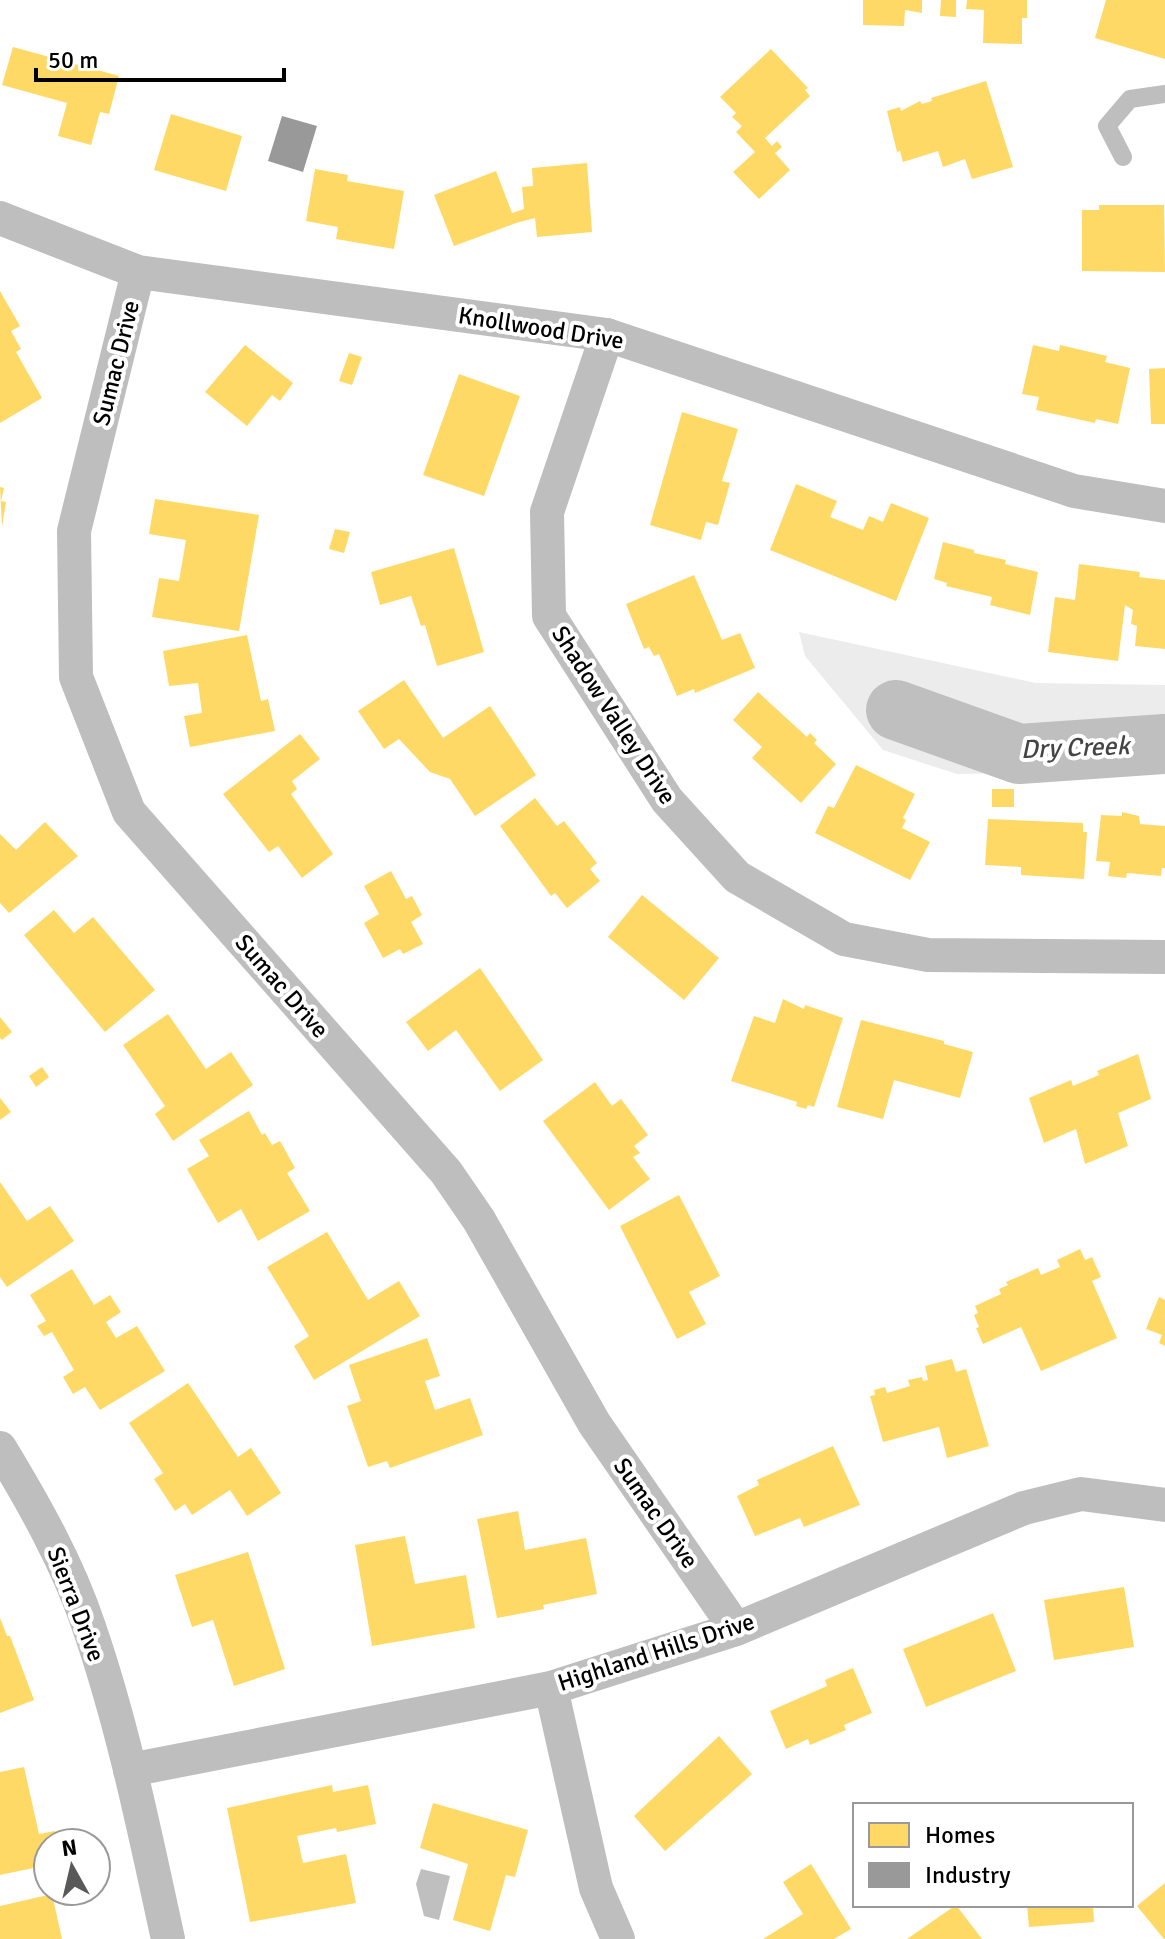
<svg xmlns="http://www.w3.org/2000/svg" width="1165" height="1939" viewBox="0 0 1165 1939" font-family="Signika,sans-serif">
<rect width="100%" height="100%" fill="#fff"/>
<!-- green -->
<polygon fill="#ececec" points="799,632 1036,683 1165,685 1165,771 957,774 883,750 805,656"/>
<!-- water -->
<polygon fill="#bfbfbf" points="421,1869 450,1876 439,1920 424,1916 416,1884"/>
<!-- homes -->
<g fill="#ffd966">
<polygon points="863,0 922,0 922,13 905,10 904,26 863,25"/>
<polygon points="941,0 956,0 956,17 940,16"/>
<polygon points="967,0 1027,0 1027,18 1022,18 1022,44 983,43 984,10 966,9"/>
<polygon points="1106,0 1165,0 1165,59 1095,38"/>
<polygon points="13,47 119,76 109,114 100,112 91,145 58,136 67,103 2,85"/>
<polygon points="771,49 808,88 805,90 810,96 765,138 772,146 777,141 782,147 775,153 790,170 759,199 733,172 755,152 736,132 742,126 732,117 736,113 720,97"/>
<polygon points="986,81 1013,167 972,179 965,159 943,167 938,151 903,162 900,151 897,152 887,111 900,107 901,111 920,101 922,104 932,101 931,98"/>
<polygon points="171,114 242,136 226,191 154,170"/>
<polygon points="587,163 592,232 537,237 535,218 516,223 454,246 434,195 496,171 512,213 524,209 522,187 533,186 532,168"/>
<polygon points="315,169 348,175 347,181 404,191 394,249 336,239 338,227 306,221"/>
<polygon points="1099,205 1164,205 1165,272 1082,271 1082,210 1099,210"/>
<polygon points="0,291 20,326 11,331 21,349 16,352 42,398 0,423"/>
<polygon points="245,345 293,383 280,401 272,395 247,426 205,392"/>
<polygon points="1033,345 1059,351 1060,345 1107,356 1105,362 1130,368 1118,424 1096,419 1095,423 1036,410 1039,397 1022,394"/>
<polygon points="349,353 362,357 352,385 339,381"/>
<polygon points="1165,368 1165,424 1151,424 1149,369"/>
<polygon points="459,374 520,396 484,496 423,475"/>
<polygon points="682,412 738,429 722,481 730,483 718,525 706,522 701,540 650,525"/>
<polygon points="796,484 837,501 830,517 863,530 869,516 883,522 891,503 929,518 896,601 770,550"/>
<polygon points="0,487 4,488 1,501 6,502 2,527"/>
<polygon points="155,499 259,515 239,631 152,617 159,578 179,581 186,540 149,534"/>
<polygon points="335,529 350,532 344,553 329,549"/>
<polygon points="943,542 974,550 974,553 1006,560 1005,564 1038,572 1030,615 990,605 992,597 946,586 947,583 934,579"/>
<polygon points="454,548 484,652 437,666 425,625 421,626 411,596 380,605 371,572"/>
<polygon points="1079,564 1140,572 1139,577 1165,580 1165,649 1135,646 1137,626 1131,624 1133,610 1125,605 1118,661 1048,652 1055,597 1075,600"/>
<polygon points="694,575 722,640 740,633 755,668 695,693 694,689 677,696 659,654 654,656 649,647 644,649 626,604"/>
<polygon points="247,635 261,701 268,699 275,731 190,747 184,716 202,713 198,683 169,686 163,651"/>
<polygon points="404,680 443,738 490,706 536,775 475,816 450,779 430,772 399,739 384,749 358,711"/>
<polygon points="758,692 807,737 810,733 817,740 814,743 836,764 801,803 752,758 762,747 733,720"/>
<polygon points="300,734 320,759 292,781 297,789 291,794 333,854 302,878 278,846 269,852 223,794"/>
<polygon points="856,765 915,794 903,818 906,820 902,828 930,842 910,880 815,833 828,806 834,808"/>
<rect x="992" y="789" width="22" height="18"/>
<polygon points="535,798 557,826 564,821 597,863 590,869 600,881 567,908 555,893 551,896 500,826"/>
<polygon points="1122,812 1139,816 1140,824 1165,826 1165,868 1162,868 1161,876 1127,873 1126,878 1108,876 1110,862 1096,861 1101,815 1122,816"/>
<polygon points="988,819 1083,823 1083,832 1087,832 1084,879 1021,875 1021,867 985,865"/>
<polygon points="45,822 78,856 9,913 0,903 0,834 16,850"/>
<polygon points="391,871 406,899 412,896 422,915 411,922 423,944 403,954 400,949 383,958 364,923 379,914 364,886"/>
<polygon points="642,895 719,958 684,1000 608,937"/>
<polygon points="54,910 74,933 93,917 155,990 105,1032 24,935"/>
<polygon points="480,968 543,1060 500,1091 456,1030 428,1051 406,1022"/>
<polygon points="783,999 804,1009 805,1005 843,1018 814,1107 808,1105 806,1109 796,1106 797,1102 731,1081 754,1016 775,1023"/>
<polygon points="168,1014 206,1069 231,1052 253,1085 173,1141 155,1114 165,1106 123,1045"/>
<polygon points="0,1017 12,1032 2,1040 0,1038"/>
<polygon points="861,1020 944,1041 944,1044 973,1052 960,1098 894,1080 883,1119 837,1107"/>
<polygon points="1138,1054 1151,1099 1118,1113 1128,1146 1085,1164 1076,1129 1044,1143 1029,1098 1071,1080 1073,1086 1099,1075 1097,1071"/>
<polygon points="42,1067 49,1077 36,1087 29,1076"/>
<polygon points="595,1082 612,1106 621,1099 648,1135 634,1146 640,1153 633,1157 650,1179 609,1210 543,1121"/>
<polygon points="0,1098 11,1112 0,1120"/>
<polygon points="249,1111 262,1135 265,1133 272,1145 280,1141 295,1168 287,1173 310,1211 258,1241 241,1209 218,1223 187,1169 209,1156 199,1140"/>
<polygon points="0,1182 27,1221 50,1206 74,1241 7,1287 0,1277"/>
<polygon points="679,1195 720,1276 689,1292 706,1324 677,1339 620,1226"/>
<polygon points="327,1232 368,1300 399,1281 420,1316 314,1380 294,1346 309,1336 267,1267"/>
<polygon points="1080,1249 1085,1260 1092,1257 1101,1277 1092,1281 1117,1338 1041,1371 1021,1327 983,1344 976,1328 979,1327 974,1315 978,1313 975,1306 1001,1294 999,1289 1008,1285 1006,1282 1038,1268 1041,1275 1060,1267 1057,1260"/>
<polygon points="72,1269 94,1305 110,1295 121,1312 106,1322 116,1338 137,1326 165,1371 100,1410 85,1387 73,1394 63,1377 74,1370 52,1332 44,1336 37,1326 46,1321 30,1295"/>
<polygon points="1159,1297 1165,1300 1165,1346 1159,1343 1162,1335 1146,1329"/>
<polygon points="427,1338 440,1376 425,1381 435,1410 470,1398 483,1435 390,1468 387,1461 368,1467 347,1406 361,1401 349,1365"/>
<polygon points="952,1359 956,1372 966,1369 989,1446 947,1458 939,1427 883,1442 870,1396 875,1395 874,1390 885,1387 887,1393 910,1386 908,1380 922,1377 923,1381 928,1380 925,1366"/>
<polygon points="188,1383 238,1457 251,1448 281,1493 247,1516 230,1490 192,1515 185,1504 175,1511 154,1479 163,1473 129,1423"/>
<polygon points="833,1446 860,1505 804,1527 800,1518 755,1536 737,1496 759,1485 757,1480"/>
<polygon points="518,1511 525,1550 586,1538 597,1594 543,1605 544,1609 497,1618 477,1519"/>
<polygon points="405,1536 415,1584 466,1575 475,1628 372,1646 355,1545"/>
<polygon points="248,1552 285,1669 234,1686 213,1620 192,1627 175,1575"/>
<polygon points="1124,1587 1134,1647 1054,1660 1044,1600"/>
<polygon points="993,1613 1016,1671 926,1707 903,1649"/>
<polygon points="0,1618 7,1636 10,1636 34,1700 0,1713"/>
<polygon points="853,1668 872,1713 844,1725 846,1730 810,1745 808,1739 786,1749 770,1711 827,1686 825,1680"/>
<polygon points="719,1736 752,1774 665,1851 634,1816"/>
<polygon points="24,1767 39,1834 55,1831 57,1843 48,1843 48,1865 0,1875 0,1772"/>
<polygon points="332,1785 333,1792 368,1785 376,1824 337,1832 336,1828 297,1836 303,1863 346,1854 356,1903 250,1922 227,1808"/>
<polygon points="433,1803 528,1830 515,1877 506,1875 490,1931 453,1920 468,1864 420,1848"/>
<polygon points="811,1864 851,1929 834,1939 763,1939 803,1914 783,1882"/>
<polygon points="1165,1883 1165,1939 1164,1939 1137,1906"/>
<polygon points="52,1894 62,1939 0,1939 0,1906"/>
<polygon points="956,1905 982,1939 907,1939"/>
<polygon points="1027,1905 1093,1905 1094,1922 1029,1927"/>
</g>
<!-- industry -->
<polygon fill="#999" points="282,116 317,126 303,172 268,161"/>
<g fill="none" stroke-linecap="round" stroke-linejoin="round">
<!-- river -->
<polyline stroke="#bfbfbf" stroke-width="60" points="896,710 1019,754 1165,744"/>
<!-- lane -->
<polyline stroke="#bebebe" stroke-width="18" points="1123,157 1107,126 1130,99 1165,94"/>
<!-- street -->
<g stroke="#bebebe" stroke-width="34">
<polyline points="0,218 138,272 607,335 1074,491 1165,506"/>
<polyline points="138,272 74,531 76,677 129,812 446,1172 479,1220 594,1423 736,1629"/>
<polyline points="607,335 547,512 549,616 667,800 737,877 844,939 928,955 1165,957"/>
<path d="M0,1448C34,1504 68,1564 89,1627C124,1729 145,1834 168,1939"/>
<polyline points="551,1688 596,1888 618,1939"/>
<polyline points="130,1770 551,1688 736,1629 1024,1508 1081,1494 1165,1505"/>
</g>
</g>
<g text-anchor="middle" dominant-baseline="central" stroke-width="8" stroke-linejoin="round" paint-order="stroke">
<!-- street labels -->
<g font-size="24" fill="#000" stroke="#fff">
<text transform="translate(541 328) rotate(9)">Knollwood Drive</text>
<text transform="translate(116 363) rotate(-76)">Sumac Drive</text>
<text transform="translate(614 715) rotate(57)">Shadow Valley Drive</text>
<text transform="translate(282 986) rotate(49)">Sumac Drive</text>
<text transform="translate(656 1513) rotate(55)">Sumac Drive</text>
<text transform="translate(76 1604) rotate(69)">Sierra Drive</text>
<text transform="translate(656 1652) rotate(-18)">Highland Hills Drive</text>
</g>
<!-- water labels -->
<g font-size="26" font-style="italic" fill="#444" stroke="#fff">
<text transform="translate(1075 748) rotate(-2)">Dry Creek</text>
</g>
</g>
<!-- legend -->
<rect x="853" y="1803" width="280" height="104" fill="#ffffff" stroke="#999999" stroke-width="2"/>
<rect x="869" y="1823" width="40" height="24" fill="#ffd966" stroke="#999999" stroke-width="2"/>
<text x="925" y="1843" font-size="24" fill="#000000">Homes</text>
<rect x="869" y="1863" width="40" height="24" fill="#999999" stroke="#999999" stroke-width="2"/>
<text x="925" y="1883" font-size="24" fill="#000000">Industry</text>
<!-- north arrow -->
<g transform="translate(72 1867) rotate(352)"><circle r="38" fill="#ffffff" stroke="#999999" stroke-width="2"/>
<path d="M0-6L14 30L0 20L-14 30Z" fill="#595959"/>
<text y="-12" font-size="22" font-weight="bold" text-anchor="middle" fill="#000000">N</text>
</g>
<!-- scale -->
<path d="M36 68v12h248v-12" fill="none" stroke="#000000" stroke-width="4"/>
<text x="48" y="68" font-size="24" fill="#000000" stroke="#ffffff" stroke-width="6" paint-order="stroke">50 m</text>
</svg>
